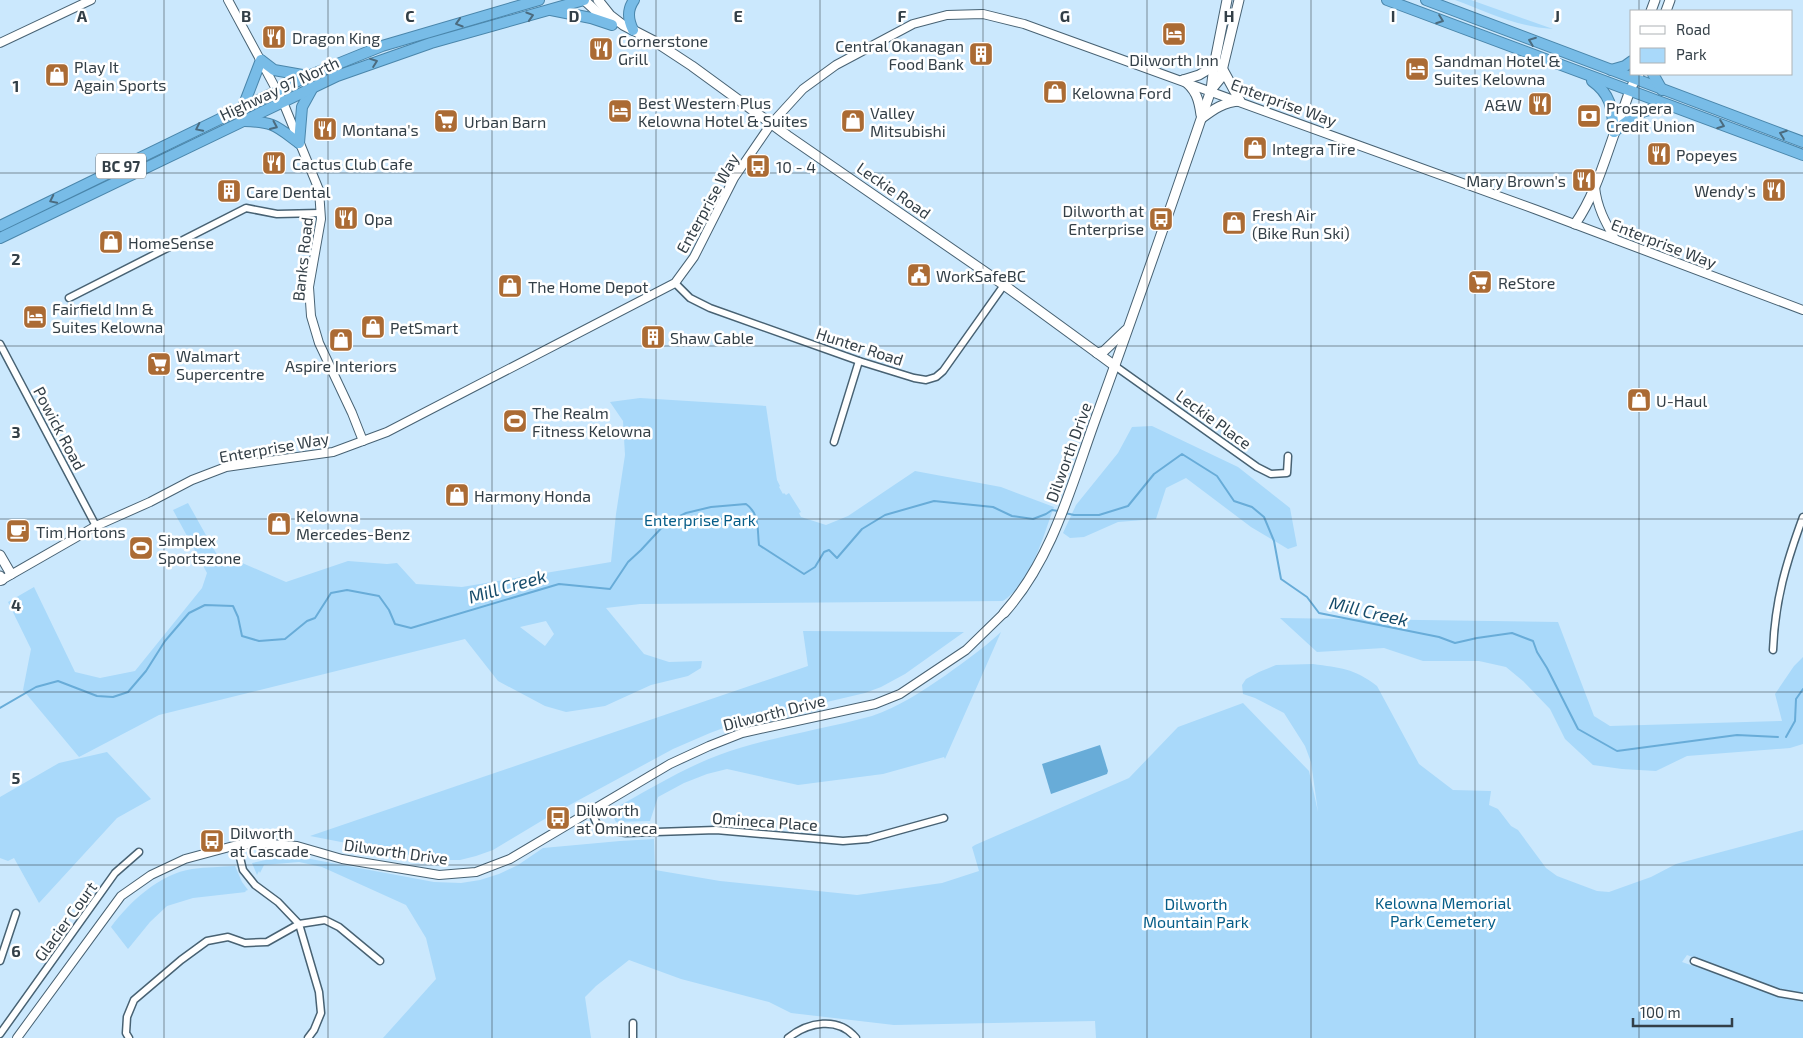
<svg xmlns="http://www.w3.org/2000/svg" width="1803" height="1038" viewBox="0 0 1803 1038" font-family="'Exo 2',sans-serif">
<rect width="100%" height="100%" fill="#cbe8fd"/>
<!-- green -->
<g fill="#a9d9fa" fill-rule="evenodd">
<path d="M1455,0H1471L1553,29C1518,27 1487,12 1455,0Z"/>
<path d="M640,398L766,406L777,480L780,486L779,487L783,494L784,493L786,495L789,493L801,512L799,513L801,517L826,525L848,516L915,471L1001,487L1054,507C1042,539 1032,581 1003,601L640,604L606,608L644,654L669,662L702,661L701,668L688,676L651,685L605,706L566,712L545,706L498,681L465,639L159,715L79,757L23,690L31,649L8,602L34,587L75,672L100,678L135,671L202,588L207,573L173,510L188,503L221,562L233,559L286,582L348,561L387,564L397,563L416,584L462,587L611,562L616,514L625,455L623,421L610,402ZM546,621L554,634L545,646L520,627Z"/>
<polygon points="1152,426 1238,467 1290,508 1297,546 1288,549 1251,527 1186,478 1166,488 1156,519 1118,522 1084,537 1070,538 1063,533 1076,505 1118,453 1132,427"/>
<polygon points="1280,618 1558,622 1594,716 1610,726 1782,721 1775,694 1794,666 1803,657 1803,744 1790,748 1687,756 1656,771 1622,769 1593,765 1565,739 1550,709 1523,681 1506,667 1479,661 1423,661 1384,648 1317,652"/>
<polygon points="803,631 964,632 905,674 881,687 865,693 734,724 710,733 673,749 553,814 493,850 476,856 460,860 435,860 310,836 808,666"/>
<path d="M1001,632L945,759L944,757L883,774L798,785L727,769L707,774L684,783L658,797L650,821L616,822L610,811C645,792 681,769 719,755C768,737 821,730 872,716C899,707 922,691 946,675C965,661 984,648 1001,632Z"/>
<path d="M1313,664C1340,668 1354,668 1377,686L1419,764L1453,790L1491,791L1489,805L1498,809L1511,826L1518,830L1546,868L1557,876L1597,891L1609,892L1651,877L1676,864L1803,830V994L1776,989L1687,955L1682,962L1789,999L1803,1000V1038H1096L1095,1021L894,1025L791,1013L769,1002L681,979L629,960L596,986L585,997L591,1038H383L436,979L426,938L406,905L322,867L299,862L264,865L260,873L259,871L257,875L252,863L289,855L434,882L461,883L480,880L499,874L518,865L543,848L620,841L654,839L655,870L720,881L857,895L942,883L979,871L972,847L975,845L1129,778L1178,727L1243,703L1309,771L1318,812L1311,762L1305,746L1284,713L1255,698L1243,694L1242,685L1246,679L1259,672L1276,665Z"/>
<polygon points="107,752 151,799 117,818 39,903 14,858 8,861 0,858 0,797 59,763"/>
<path d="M235,866L242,882L248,890L245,891L246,892L193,898L167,906L150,922L128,949L111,927C130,901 160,874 192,869C206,867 221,867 235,866Z"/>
</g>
<!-- water -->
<polygon fill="#68acd8" points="1100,745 1108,771 1107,774 1051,794 1042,764"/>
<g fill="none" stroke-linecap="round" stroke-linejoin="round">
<!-- stream -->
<g stroke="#68acd8" stroke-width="2">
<polyline points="1065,513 1074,515 1099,515 1128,506 1154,474 1182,454 1217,476 1234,501 1252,507 1264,517 1274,541 1281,579 1307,597 1319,613 1439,637 1455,643 1477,638 1512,633 1533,641 1537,652 1547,668 1578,729 1617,751 1737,735 1778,737"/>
<path d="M0,708L36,687L58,681L97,696L113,697L128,692L146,671L165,641L189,613L205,605L233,606L238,617L242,636L259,641L285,639L307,621L315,618L331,593L347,590L379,596L389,610L395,624L411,628L559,584L610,589L628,562L641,550L666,523L686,513L711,507L746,504C760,514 757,528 759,545L804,574L815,567L824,552L829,550L837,558L862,529L885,515L934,501L993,507L1012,516L1033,519L1046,514L1052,510L1058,511"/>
<polyline points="1786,737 1795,721 1796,699 1803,689"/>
</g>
<defs>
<g id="minor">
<polyline points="675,283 690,298 710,308 859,361 914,378 926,380 936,377 943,371 1004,285"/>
<polyline points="69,298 246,208 277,214 320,213"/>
<polyline points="0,344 96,526"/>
<polyline points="1115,366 1257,467 1271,474 1287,473 1288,456"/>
<polyline points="834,442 859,361"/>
<path d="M1773,650C1775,600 1786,563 1803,517"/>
<polyline points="591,811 597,824 606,830 626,833 716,830 843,841 868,839 944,818"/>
<polyline points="237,845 243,870 255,885 278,902 299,924 319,992 321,1013 314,1030 308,1038"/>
<polyline points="0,961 16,913"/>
<polyline points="1694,961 1779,993 1803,997"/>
<polyline points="633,1023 633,1038"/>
<polyline points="0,1034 115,873 139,852"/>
<polyline points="129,1038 126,1033 127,1017 134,1000 181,960 207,941 228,937 245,943 267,942 299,924 325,920 339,927 380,961"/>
<path d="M788,1038C808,1022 838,1016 856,1038"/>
</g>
<g id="tertiary">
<polyline points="228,0 283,102 319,190 321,219 309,287 311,316 319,343 352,413 363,441"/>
<polyline points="0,43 91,0"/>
<path d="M1595,187C1597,207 1605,222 1615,239"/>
<polyline points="0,581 96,526 150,502 192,480 226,467 333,452 387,432 675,283 694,257 734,178 771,124 803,89 836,65 913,24 947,15 983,14 1024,24 1537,210 1803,310"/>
<polyline points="17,1038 121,896 151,875 185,859 237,845 258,843 297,846 342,859 439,875 476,872 510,859 670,764 709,746 742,733 875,704 900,694 966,650 1004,613"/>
</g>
<g id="secondary">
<polyline points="584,0 608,22"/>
<polyline points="598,0 610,15 623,25 654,41 692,66 788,136 1004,285 1115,366"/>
<polyline points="1651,11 1655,0"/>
<polyline points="1666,11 1670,0"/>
<path d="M1183,80C1196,89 1199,100 1201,115"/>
<polyline points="1183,80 1199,75 1214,66"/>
<polyline points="1211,90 1214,66 1227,0"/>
<path d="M1202,118C1214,109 1224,102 1240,101L1222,68"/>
<path d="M1575,224C1598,191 1607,150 1622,113C1627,100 1630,85 1639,74"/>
<polyline points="1097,353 1104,351 1126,330"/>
<polyline points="0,555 11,574"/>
<polyline points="0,576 2,580"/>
<path d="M1004,613C1054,557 1072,482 1098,412C1137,305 1174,198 1211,90L1220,79L1239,0"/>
</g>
<g id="trunk">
<polyline points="1387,0 1803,155"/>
<polyline points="1426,0 1803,142"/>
<polyline points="551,10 591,18 612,25"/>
<path d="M633,30C628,19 627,10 634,0"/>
<polyline points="1611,70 1625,66 1632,61"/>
<polyline points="1653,74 1662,90"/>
<path d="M1592,81C1612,95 1612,110 1614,132"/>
<polyline points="243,107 261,60 274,70 308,76"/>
<path d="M244,121C275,122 276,126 299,143"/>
<path d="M1614,132C1633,116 1641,108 1667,108"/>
<polyline points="299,143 302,107 313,87"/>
<polyline points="0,226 308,76 382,46 539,0"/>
<polyline points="0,238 337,76 431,43 584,0"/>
</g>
</defs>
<!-- minor casing -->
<use href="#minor" stroke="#486273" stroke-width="9"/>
<!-- tertiary casing -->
<use href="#tertiary" stroke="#486273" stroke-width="10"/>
<!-- secondary casing -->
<use href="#secondary" stroke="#486273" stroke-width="11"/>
<!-- trunk casing -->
<use href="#trunk" stroke="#4a86ab" stroke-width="12"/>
<!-- minor -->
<use href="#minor" stroke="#fff" stroke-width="6"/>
<!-- tertiary -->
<use href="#tertiary" stroke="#fff" stroke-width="8"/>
<!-- secondary -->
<use href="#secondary" stroke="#fff" stroke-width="9"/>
<!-- trunk -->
<use href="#trunk" stroke="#78bce7" stroke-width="10"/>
</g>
<!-- one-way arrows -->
<defs><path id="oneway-chevron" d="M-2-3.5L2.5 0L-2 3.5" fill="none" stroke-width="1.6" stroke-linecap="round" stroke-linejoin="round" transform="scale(1.25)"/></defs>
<g stroke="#4b6b7f">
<use href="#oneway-chevron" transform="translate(530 16) rotate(-17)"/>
<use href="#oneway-chevron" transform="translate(1440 20) rotate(20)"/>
<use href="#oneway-chevron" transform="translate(459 23) rotate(163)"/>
<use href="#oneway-chevron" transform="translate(1532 41) rotate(-159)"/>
<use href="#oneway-chevron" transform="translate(374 62) rotate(-20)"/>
<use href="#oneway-chevron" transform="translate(1721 125) rotate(20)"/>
<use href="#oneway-chevron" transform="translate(274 126) rotate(24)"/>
<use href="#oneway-chevron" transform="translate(199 128) rotate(154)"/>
<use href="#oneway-chevron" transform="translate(1783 134) rotate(-160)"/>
<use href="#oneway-chevron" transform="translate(53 200) rotate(154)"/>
</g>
<!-- grid -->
<path fill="none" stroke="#333f47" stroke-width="1" stroke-opacity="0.55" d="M164,0V1038M328,0V1038M492,0V1038M656,0V1038M820,0V1038M983,0V1038M1147,0V1038M1311,0V1038M1475,0V1038M1639,0V11M1639,74V1038M0,173H1803M0,346H1803M0,519H1803M0,692H1803M0,865H1803"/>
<!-- icons -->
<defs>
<symbol id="hotel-square" viewBox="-11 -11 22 22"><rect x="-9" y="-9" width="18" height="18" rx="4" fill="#ab6b34" stroke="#fff"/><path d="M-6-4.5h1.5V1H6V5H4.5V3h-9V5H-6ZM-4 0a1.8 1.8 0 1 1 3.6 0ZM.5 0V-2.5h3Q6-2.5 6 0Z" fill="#fff"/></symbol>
<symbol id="restaurant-square" viewBox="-11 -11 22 22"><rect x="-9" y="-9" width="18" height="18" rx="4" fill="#ab6b34" stroke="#fff"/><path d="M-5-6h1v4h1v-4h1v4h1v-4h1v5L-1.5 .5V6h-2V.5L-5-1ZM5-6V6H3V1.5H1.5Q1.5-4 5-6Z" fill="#fff"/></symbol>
<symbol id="building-square" viewBox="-11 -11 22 22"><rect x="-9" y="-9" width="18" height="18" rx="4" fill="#ab6b34" stroke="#fff"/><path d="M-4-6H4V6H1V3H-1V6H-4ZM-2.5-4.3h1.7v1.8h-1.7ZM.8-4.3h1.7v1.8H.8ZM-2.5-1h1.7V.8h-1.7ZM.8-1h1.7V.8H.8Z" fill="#fff"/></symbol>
<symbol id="shop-square" viewBox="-11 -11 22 22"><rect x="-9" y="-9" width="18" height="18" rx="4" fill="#ab6b34" stroke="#fff"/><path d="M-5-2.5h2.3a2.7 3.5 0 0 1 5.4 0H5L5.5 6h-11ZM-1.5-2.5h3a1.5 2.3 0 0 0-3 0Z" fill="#fff"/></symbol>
<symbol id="bank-square" viewBox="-11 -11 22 22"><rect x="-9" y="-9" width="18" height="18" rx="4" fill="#ab6b34" stroke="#fff"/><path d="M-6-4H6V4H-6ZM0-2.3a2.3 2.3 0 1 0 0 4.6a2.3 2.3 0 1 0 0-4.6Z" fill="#fff"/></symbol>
<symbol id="supermarket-square" viewBox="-11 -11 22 22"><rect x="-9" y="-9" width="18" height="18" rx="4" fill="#ab6b34" stroke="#fff"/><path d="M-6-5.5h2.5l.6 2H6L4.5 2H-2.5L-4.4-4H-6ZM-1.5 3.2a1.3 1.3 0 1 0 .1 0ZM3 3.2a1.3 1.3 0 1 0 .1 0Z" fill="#fff"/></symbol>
<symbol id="bus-square" viewBox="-11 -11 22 22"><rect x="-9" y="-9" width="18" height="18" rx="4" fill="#ab6b34" stroke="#fff"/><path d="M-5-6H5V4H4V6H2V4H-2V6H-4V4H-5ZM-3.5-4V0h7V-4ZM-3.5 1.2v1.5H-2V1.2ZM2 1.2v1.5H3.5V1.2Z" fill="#fff"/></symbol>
<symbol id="civic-square" viewBox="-11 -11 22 22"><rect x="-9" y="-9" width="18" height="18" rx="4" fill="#ab6b34" stroke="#fff"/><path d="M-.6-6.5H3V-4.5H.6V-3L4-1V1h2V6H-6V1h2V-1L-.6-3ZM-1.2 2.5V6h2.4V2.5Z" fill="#fff"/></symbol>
<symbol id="stadium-square" viewBox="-11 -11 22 22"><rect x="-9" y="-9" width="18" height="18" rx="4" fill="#ab6b34" stroke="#fff"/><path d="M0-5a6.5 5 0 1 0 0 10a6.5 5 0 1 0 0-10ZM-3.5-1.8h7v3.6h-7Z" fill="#fff"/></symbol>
<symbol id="cafe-square" viewBox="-11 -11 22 22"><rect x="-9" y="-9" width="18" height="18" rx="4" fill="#ab6b34" stroke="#fff"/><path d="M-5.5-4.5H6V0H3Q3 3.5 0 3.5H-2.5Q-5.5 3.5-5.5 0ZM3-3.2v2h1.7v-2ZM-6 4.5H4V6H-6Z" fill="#fff"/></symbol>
</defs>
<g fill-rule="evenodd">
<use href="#hotel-square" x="1160" y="20" width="28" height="28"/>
<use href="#restaurant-square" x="260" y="23" width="28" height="28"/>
<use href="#restaurant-square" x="587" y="35" width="28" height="28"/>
<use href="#building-square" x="967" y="40" width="28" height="28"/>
<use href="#hotel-square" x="1403" y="55" width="28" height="28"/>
<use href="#shop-square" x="43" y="61" width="28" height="28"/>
<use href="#shop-square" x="1041" y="78" width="28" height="28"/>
<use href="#restaurant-square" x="1526" y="90" width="28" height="28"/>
<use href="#hotel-square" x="606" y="97" width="28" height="28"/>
<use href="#bank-square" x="1575" y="102" width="28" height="28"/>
<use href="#supermarket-square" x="432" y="107" width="28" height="28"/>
<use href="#shop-square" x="839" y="107" width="28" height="28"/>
<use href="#restaurant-square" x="311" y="115" width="28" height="28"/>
<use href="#shop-square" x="1241" y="134" width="28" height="28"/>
<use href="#restaurant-square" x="1645" y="140" width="28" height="28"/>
<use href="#restaurant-square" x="260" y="149" width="28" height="28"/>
<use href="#bus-square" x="744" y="152" width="28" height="28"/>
<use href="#restaurant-square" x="1570" y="166" width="28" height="28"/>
<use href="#restaurant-square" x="1760" y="176" width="28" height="28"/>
<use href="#building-square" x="215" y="177" width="28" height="28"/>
<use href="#restaurant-square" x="332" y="204" width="28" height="28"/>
<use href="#bus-square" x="1147" y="205" width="28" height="28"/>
<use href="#shop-square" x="1220" y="209" width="28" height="28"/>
<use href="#shop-square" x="97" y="228" width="28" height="28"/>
<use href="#civic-square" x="905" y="261" width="28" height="28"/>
<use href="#supermarket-square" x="1466" y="268" width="28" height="28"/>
<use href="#shop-square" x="496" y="272" width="28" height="28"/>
<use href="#hotel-square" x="21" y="303" width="28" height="28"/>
<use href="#shop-square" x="359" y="313" width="28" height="28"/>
<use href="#building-square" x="639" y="323" width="28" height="28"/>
<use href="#shop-square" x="327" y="326" width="28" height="28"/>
<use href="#supermarket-square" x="145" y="350" width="28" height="28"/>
<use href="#shop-square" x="1625" y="386" width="28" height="28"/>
<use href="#stadium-square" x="501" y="407" width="28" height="28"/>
<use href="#shop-square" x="443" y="481" width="28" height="28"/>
<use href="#shop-square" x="265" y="510" width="28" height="28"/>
<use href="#cafe-square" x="4" y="517" width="28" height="28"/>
<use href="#stadium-square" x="127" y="534" width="28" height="28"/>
<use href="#bus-square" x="544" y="804" width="28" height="28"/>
<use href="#bus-square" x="198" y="827" width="28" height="28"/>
</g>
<g text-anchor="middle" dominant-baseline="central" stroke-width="5" stroke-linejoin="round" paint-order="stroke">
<!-- shield labels -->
<rect fill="#fff" stroke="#70797e" stroke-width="1" x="96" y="153.5" width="50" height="25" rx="4"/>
<g font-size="15" font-weight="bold" fill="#333f47">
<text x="121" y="166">BC 97</text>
</g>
<!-- poi labels -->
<g font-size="16" fill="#333f47" stroke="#fff" text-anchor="start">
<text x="292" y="37">Dragon King</text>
<text x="618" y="40">Cornerstone<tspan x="618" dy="18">Grill</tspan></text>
<text x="964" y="45" text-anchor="end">Central Okanagan<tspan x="964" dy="18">Food Bank</tspan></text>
<text x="1174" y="59" text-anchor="middle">Dilworth Inn</text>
<text x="1434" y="60">Sandman Hotel &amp;<tspan x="1434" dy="18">Suites Kelowna</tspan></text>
<text x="74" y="66">Play It<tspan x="74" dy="18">Again Sports</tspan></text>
<text x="1072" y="92">Kelowna Ford</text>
<text x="638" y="102">Best Western Plus<tspan x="638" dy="18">Kelowna Hotel &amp; Suites</tspan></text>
<text x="1522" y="104" text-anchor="end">A&amp;W</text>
<text x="1606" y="107">Prospera<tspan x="1606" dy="18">Credit Union</tspan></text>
<text x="870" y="112">Valley<tspan x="870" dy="18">Mitsubishi</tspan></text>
<text x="464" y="121">Urban Barn</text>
<text x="342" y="129">Montana's</text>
<text x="1272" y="148">Integra Tire</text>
<text x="1676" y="154">Popeyes</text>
<text x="292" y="163">Cactus Club Cafe</text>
<text x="776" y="166">10 - 4</text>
<text x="1566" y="180" text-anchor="end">Mary Brown's</text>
<text x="1756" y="190" text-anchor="end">Wendy's</text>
<text x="246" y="191">Care Dental</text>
<text x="1144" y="210" text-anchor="end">Dilworth at<tspan x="1144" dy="18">Enterprise</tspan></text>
<text x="1252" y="214">Fresh Air<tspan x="1252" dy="18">(Bike Run Ski)</tspan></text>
<text x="364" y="218">Opa</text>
<text x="128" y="242">HomeSense</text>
<text x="936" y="275">WorkSafeBC</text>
<text x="1498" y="282">ReStore</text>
<text x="528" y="286">The Home Depot</text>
<text x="52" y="308">Fairfield Inn &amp;<tspan x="52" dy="18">Suites Kelowna</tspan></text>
<text x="390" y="327">PetSmart</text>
<text x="670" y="337">Shaw Cable</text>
<text x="176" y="355">Walmart<tspan x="176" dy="18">Supercentre</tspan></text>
<text x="341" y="365" text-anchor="middle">Aspire Interiors</text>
<text x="1656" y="400">U-Haul</text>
<text x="532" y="412">The Realm<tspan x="532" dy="18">Fitness Kelowna</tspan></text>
<text x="474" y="495">Harmony Honda</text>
<text x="296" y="515">Kelowna<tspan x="296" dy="18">Mercedes-Benz</tspan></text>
<text x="36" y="531">Tim Hortons</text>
<text x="158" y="539">Simplex<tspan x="158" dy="18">Sportszone</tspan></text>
<text x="576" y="809">Dilworth<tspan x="576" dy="18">at Omineca</tspan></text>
<text x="230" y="832">Dilworth<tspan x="230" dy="18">at Cascade</tspan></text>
</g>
<!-- street labels -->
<g font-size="16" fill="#333f47" stroke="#fff">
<text transform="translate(279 88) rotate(-25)">Highway 97 North</text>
<text transform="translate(1284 102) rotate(20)">Enterprise Way</text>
<text transform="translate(894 190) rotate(35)">Leckie Road</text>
<text transform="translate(707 203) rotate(-61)">Enterprise Way</text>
<text transform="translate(1664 243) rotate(21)">Enterprise Way</text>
<text transform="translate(302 259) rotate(-84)">Banks Road</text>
<text transform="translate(860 346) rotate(18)">Hunter Road</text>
<text transform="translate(1214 419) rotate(36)">Leckie Place</text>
<text transform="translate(60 428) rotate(62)">Powick Road</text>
<text transform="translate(274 447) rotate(-10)">Enterprise Way</text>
<text transform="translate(1068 452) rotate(-70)">Dilworth Drive</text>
<text transform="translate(774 712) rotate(-14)">Dilworth Drive</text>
<text transform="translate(765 821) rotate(4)">Omineca Place</text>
<text transform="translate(396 851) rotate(8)">Dilworth Drive</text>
<text transform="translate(65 921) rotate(-54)">Glacier Court</text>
</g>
<!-- park labels -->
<g font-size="16" fill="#065d88" stroke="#fff">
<text x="700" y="519">Enterprise Park</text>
<text x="1443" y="902">Kelowna Memorial<tspan x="1443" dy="18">Park Cemetery</tspan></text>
<text x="1196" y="903">Dilworth<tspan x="1196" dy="18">Mountain Park</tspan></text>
</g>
<!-- water labels -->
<g font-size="18" font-style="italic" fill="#174c6b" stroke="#fff">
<text transform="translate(507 586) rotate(-16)">Mill Creek</text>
<text transform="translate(1369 611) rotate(13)">Mill Creek</text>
</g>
</g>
<g font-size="16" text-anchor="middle" font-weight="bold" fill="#333f47" stroke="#fff" stroke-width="5" stroke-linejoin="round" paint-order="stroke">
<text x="82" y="22">A</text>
<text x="246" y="22">B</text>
<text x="410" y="22">C</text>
<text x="574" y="22">D</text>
<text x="738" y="22">E</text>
<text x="902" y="22">F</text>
<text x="1065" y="22">G</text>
<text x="1229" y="22">H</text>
<text x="1393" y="22">I</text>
<text x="1557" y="22">J</text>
<text x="16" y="92">1</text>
<text x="16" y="265">2</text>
<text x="16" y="438">3</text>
<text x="16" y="611">4</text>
<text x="16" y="784">5</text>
<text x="16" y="957">6</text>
</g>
<!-- legend -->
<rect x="1630" y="10" width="162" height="65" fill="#ffffff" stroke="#adb2b5"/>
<rect x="1640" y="26" width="25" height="8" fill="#ffffff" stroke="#adb2b5"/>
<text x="1676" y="35" font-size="15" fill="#333f47">Road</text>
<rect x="1640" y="48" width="25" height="15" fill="#a9d9fa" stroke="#adb2b5"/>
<text x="1676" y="60" font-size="15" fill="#333f47">Park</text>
<!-- scale -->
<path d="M1633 1018v8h99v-8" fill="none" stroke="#333f47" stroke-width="2.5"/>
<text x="1640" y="1018" font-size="15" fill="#333f47" stroke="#ffffff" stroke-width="4" paint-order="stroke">100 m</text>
</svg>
